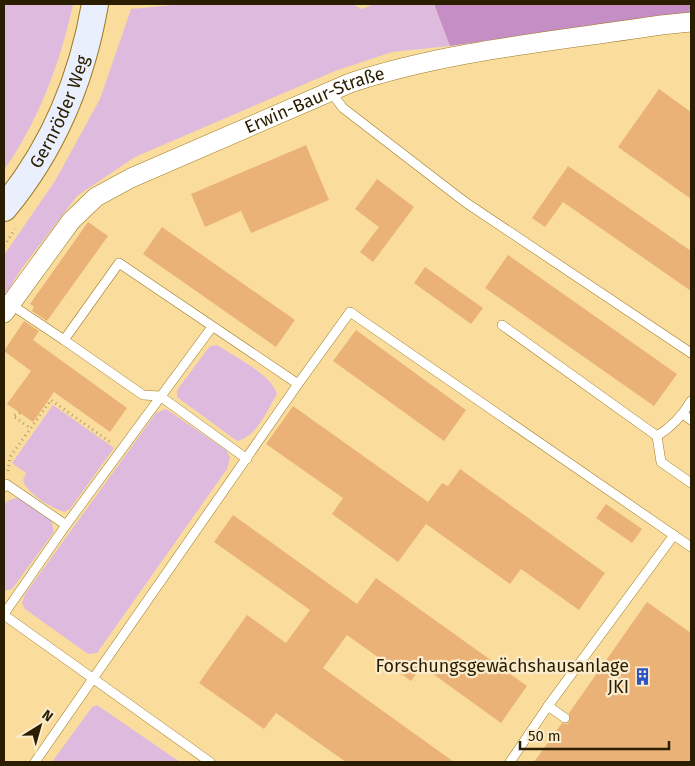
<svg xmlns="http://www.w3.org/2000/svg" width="695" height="766" viewBox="0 0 695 766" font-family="'Fira Sans',sans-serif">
<rect width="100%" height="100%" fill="#fadd9d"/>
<!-- green -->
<g fill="#debbde">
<path d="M4,4H73C61,61 38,122 4,170Z"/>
<polygon points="184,4 352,4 362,9 374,4 434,4 450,46 392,52 335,71 135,157 77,196 22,268 4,297 4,255 55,181 100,99 131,9"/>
<path d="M217,345C235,357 271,374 277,394C267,410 257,437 237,441L177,397V390L210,346Z"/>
<path d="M53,405L114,448L70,509L64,512C50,507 27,494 23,480L26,473L12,463Z"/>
<polygon points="166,409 226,450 230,458 227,469 97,653 88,654 25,609 22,603 25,594 156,413"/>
<polygon points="15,498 22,499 51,519 54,532 12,589 4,591 4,506 7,501"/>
<polygon points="97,705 180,762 52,762 92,707"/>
</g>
<!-- forest -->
<polygon fill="#c58ec5" points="434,4 691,4 691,16 674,14 450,46"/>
<!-- building -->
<g fill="#ebb278">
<polygon points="659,89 691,112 691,199 618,147"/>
<polygon points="306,145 329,200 251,233 241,211 205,227 191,194"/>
<polygon points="568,166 691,251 691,291 563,202 545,227 532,218"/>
<polygon points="377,179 414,207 373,262 360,252 379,227 355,209"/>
<polygon points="88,222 108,236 47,321 32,311 34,307 30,304"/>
<polygon points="162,227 295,320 276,347 143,254"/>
<polygon points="508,255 677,374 654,406 485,288"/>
<polygon points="425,267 483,308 471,324 414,283"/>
<polygon points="24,321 39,331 33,340 127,408 110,432 54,392 33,422 7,404 31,371 4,351"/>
<polygon points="356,330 466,410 444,441 333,361"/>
<polygon points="293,406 428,502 442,483 448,486 460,469 605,573 579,610 521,569 510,584 426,524 398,562 332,514 343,498 266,444"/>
<polygon points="606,504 642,529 632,543 596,518"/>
<polygon points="233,515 357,604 376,578 527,686 501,723 422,666 411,681 347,635 323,668 454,762 346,762 276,713 264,729 199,683 247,615 286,643 310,610 214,542"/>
<polygon points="647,602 691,633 691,762 534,762 562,723 567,724 570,721 569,713"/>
</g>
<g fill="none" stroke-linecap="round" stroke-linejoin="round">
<defs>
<g id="service">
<polyline points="330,91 343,108 465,202 691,353"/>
<polyline points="10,304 64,340 119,263 298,384"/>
<path d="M502,325L657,436C672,427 682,416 691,401"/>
<polyline points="64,340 143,395 160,396 247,459"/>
<polyline points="683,414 691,420"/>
<polyline points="657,436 661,462 691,483"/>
<polyline points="4,487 6,484 66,525"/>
<polyline points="4,614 66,525 212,327"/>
<polyline points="4,615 210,762"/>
<polyline points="565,718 548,706 674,535"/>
<polyline points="35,762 298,384 350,312 691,547"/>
<polyline points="510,762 548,706"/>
</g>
<g id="minor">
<path id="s1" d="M4,313L71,221L96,197L131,178L350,83C450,50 558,41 661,25L691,22"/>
</g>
<g id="secondary">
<path id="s2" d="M4,208C53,149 82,79 95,4"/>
</g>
</defs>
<!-- service casing -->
<use href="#service" stroke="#9d7a22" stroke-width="10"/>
<!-- minor casing -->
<use href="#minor" stroke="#9d7a22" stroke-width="20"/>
<!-- secondary casing -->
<use href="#secondary" stroke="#9d7a22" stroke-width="28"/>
<!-- path -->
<g stroke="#b59d69" stroke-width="3" stroke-dasharray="1 4" stroke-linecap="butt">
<polyline points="4,246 15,229"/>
<polyline points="20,413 13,416 30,428"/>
<polyline points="8,471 10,457 51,400 110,442"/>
</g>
<!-- service -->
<use href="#service" stroke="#fff" stroke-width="9"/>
<!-- minor -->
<use href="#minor" stroke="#fff" stroke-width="19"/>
<!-- secondary -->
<use href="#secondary" stroke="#e9effc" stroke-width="26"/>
</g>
<!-- icons -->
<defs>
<symbol id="building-bare" viewBox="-9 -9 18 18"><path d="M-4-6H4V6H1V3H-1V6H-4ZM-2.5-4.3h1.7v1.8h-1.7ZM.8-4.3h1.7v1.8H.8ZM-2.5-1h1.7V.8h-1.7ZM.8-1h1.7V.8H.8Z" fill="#2e53c3" stroke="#fbeccd" stroke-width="2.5" paint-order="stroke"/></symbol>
</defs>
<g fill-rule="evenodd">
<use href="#building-bare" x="630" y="664" width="25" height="25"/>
</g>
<g text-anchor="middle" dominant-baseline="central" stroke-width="4.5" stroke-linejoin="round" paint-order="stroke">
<!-- street labels -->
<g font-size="18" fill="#2b1d00" stroke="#fbeccd">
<text stroke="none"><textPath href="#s1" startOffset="388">Erwin-Baur-Straße</textPath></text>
<text stroke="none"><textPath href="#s2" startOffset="112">Gernröder Weg</textPath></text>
</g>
<!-- poi labels -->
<g font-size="18" fill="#2b1d00" stroke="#fbeccd" text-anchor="end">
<text x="629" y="666">Forschungsgewächshausanlage<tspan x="629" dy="21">JKI</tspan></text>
</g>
</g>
<!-- border -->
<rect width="695" height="766" fill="none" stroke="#2b1d00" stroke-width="10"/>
<!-- north arrow -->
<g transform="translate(40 726) rotate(37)" stroke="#fbeccd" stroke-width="4" paint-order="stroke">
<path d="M0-4L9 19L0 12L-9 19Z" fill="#2b1d00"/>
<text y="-8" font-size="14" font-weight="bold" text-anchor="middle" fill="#2b1d00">N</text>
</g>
<!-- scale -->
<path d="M520 741v8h149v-8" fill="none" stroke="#2b1d00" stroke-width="2.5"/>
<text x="528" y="741" font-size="15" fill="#2b1d00" stroke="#fbeccd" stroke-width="4" paint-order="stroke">50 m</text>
</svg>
